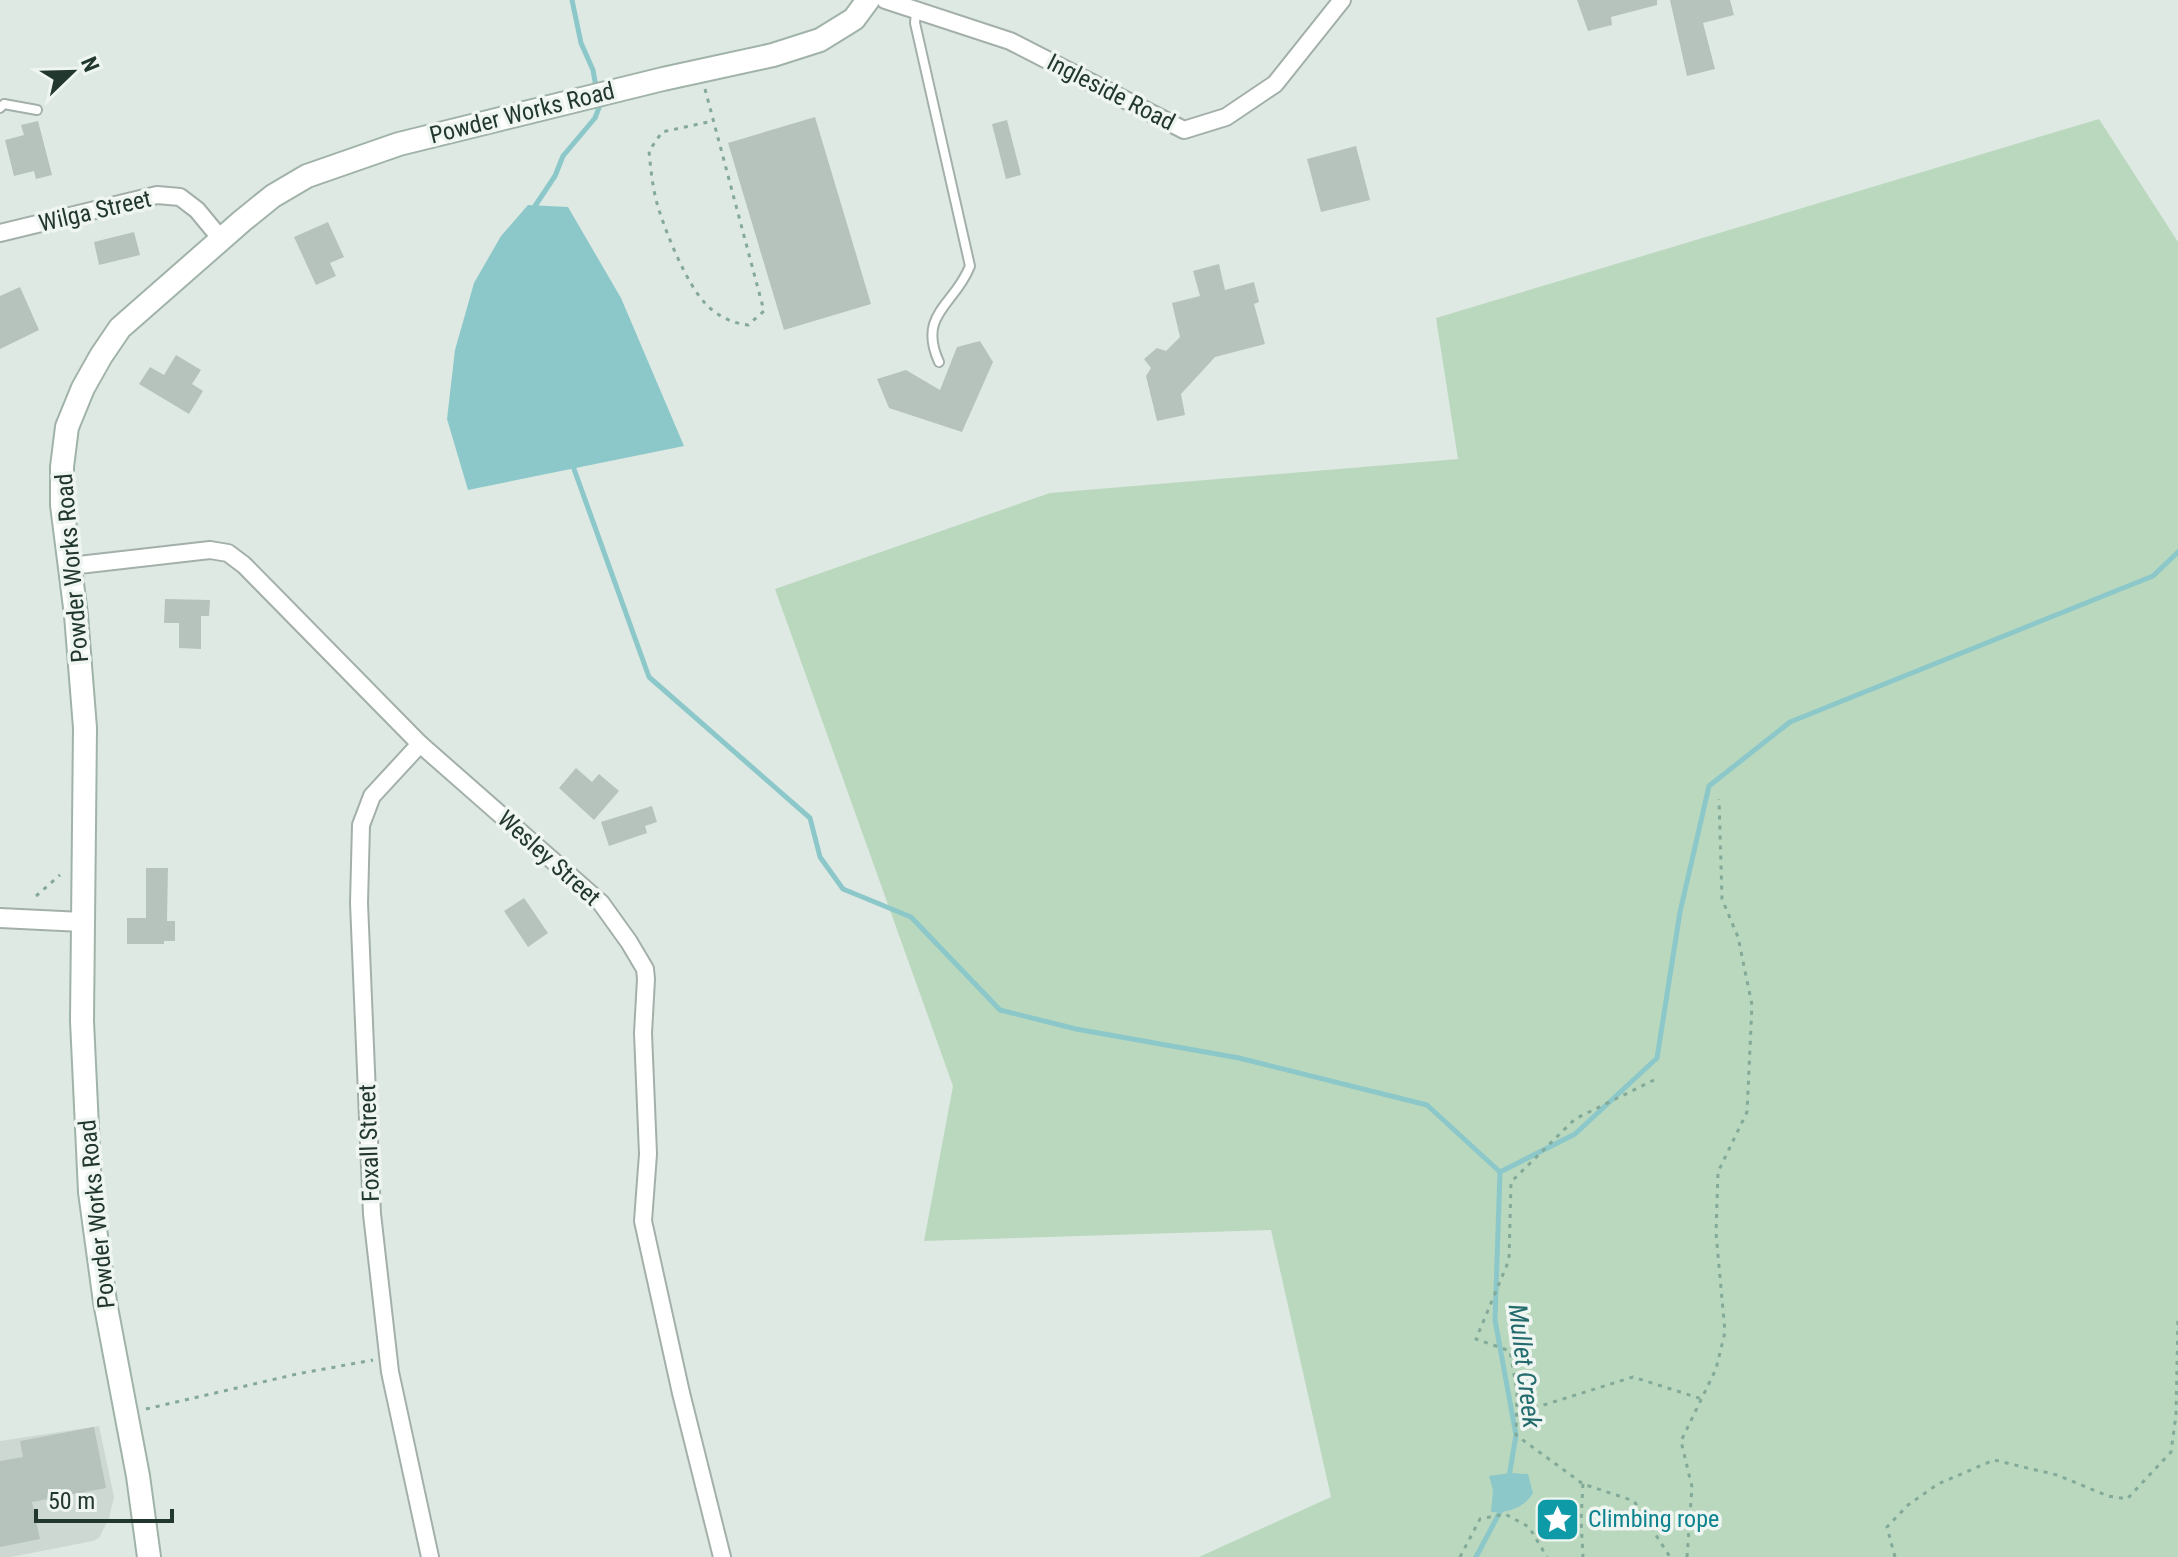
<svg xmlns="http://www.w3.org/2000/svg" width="2178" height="1557" viewBox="0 0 2178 1557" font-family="'Roboto Condensed',sans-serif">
<rect width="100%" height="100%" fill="#dfe9e3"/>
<!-- built -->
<polygon fill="#ced8d2" points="99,1426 114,1497 109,1518 99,1538 93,1541 11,1557 0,1557 0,1441"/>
<!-- green -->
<polygon fill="#bad8be" points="2099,119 2178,242 2178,1557 1199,1557 1331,1497 1271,1230 924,1241 953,1086 775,589 1050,493 1458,459 1436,318"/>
<!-- water -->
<g fill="#8cc8c9">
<polygon points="528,205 568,207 621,298 684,446 468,490 447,419 455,350 474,283 501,236"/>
<path d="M1510,1473L1528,1474L1533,1493C1525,1507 1507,1514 1491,1512L1493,1490L1489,1476Z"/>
</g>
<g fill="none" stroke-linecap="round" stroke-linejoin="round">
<!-- stream -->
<g stroke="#8cc8c9" stroke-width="5">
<polyline points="572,0 581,43 593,70 596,87"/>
<polyline points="535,206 555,176 563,156 595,118 600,105 599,101"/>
<polyline points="574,469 649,677 810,818 820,857 843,889 911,917 1000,1010 1076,1029 1239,1058 1427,1105 1500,1172"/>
<polyline points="1500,1172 1575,1134 1657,1058 1680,912 1709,786 1790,722 2153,576 2178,552"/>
<polyline points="1500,1172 1495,1320 1516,1435 1509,1477"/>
<polyline points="1476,1557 1501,1510"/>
</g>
</g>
<!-- building -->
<g fill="#b5c3bc">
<polygon points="1577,0 1657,0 1657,5 1611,17 1612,25 1588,31"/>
<polygon points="1670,0 1730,0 1734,15 1703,23 1715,69 1687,76"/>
<polygon points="815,117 871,304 784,330 728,143"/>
<polygon points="1007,120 1021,175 1006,179 992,124"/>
<polygon points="38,121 52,175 36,179 34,171 14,176 5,140 24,135 21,125"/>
<polygon points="1356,146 1370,200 1321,212 1307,159"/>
<polygon points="328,222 344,257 330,263 336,276 316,285 294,237"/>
<polygon points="134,232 140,255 99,265 94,242"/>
<polygon points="1219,264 1225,290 1254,282 1259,302 1254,304 1265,344 1215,357 1181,394 1185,415 1157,421 1146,376 1151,368 1144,359 1157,348 1166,351 1180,337 1172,303 1200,296 1193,271"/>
<polygon points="20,287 39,330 0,349 0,296"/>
<polygon points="980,341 993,362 962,432 889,408 877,379 906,370 940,390 957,347"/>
<polygon points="176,355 201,370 192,384 203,391 189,414 139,384 150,367 164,375"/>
<polygon points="165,599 210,600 209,616 201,616 201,649 179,648 179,623 164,623"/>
<polygon points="576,768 592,782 599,774 619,791 594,820 559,788"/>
<polygon points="652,806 657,822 645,826 647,833 609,846 601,822"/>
<polygon points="146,868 168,868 167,921 175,921 175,941 164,941 164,944 127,944 127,918 146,918"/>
<polygon points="524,898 548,933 528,947 504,911"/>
<polygon points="94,1427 106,1488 32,1502 40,1539 0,1547 0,1461 23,1457 20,1441"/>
</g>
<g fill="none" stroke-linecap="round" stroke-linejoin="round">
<defs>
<g id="service">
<path d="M916,11L915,23L970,266C955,305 917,314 939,362"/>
<polyline points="0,108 4,104 37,110"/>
</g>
<g id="minor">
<polyline points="885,0 1010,41 1184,130 1226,117 1275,84 1342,0"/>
<polyline points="0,233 157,195 180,197 197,210 221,239"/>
<polyline points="70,566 210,550 228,553 244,565 420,744 601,903 629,942 645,969 646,979 643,1033 648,1154 643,1221 681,1393 722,1557"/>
<polyline points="420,744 372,796 361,825 359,903 372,1214 390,1372 430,1557"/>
</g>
<polyline id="tertiary" points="0,918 82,922"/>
<polyline id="secondary" points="149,1557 138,1476 105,1302 90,1192 82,1021 85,728 76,615 62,505 62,467 67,427 83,388 101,356 120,328 242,221 273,196 307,176 399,144 663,79 773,55 820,40 854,19 868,0"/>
</defs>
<!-- service casing -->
<use href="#service" stroke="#a3b0a9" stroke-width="12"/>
<!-- minor casing -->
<use href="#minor" stroke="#a3b0a9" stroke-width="20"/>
<!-- tertiary casing -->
<use href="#tertiary" stroke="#a3b0a9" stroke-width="22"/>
<!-- secondary casing -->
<use href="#secondary" stroke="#a0b3a9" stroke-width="26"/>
<!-- path -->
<g stroke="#83a998" stroke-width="3" stroke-dasharray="4 6" stroke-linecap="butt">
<path d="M705,89L764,311L748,325C731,323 715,315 704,302C687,283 668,238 660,213C653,193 651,172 649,151L662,132L713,121"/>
<polyline points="36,896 60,875"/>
<polyline points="1654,1080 1575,1119 1511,1182 1509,1260 1476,1339 1510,1351 1517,1392 1516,1435 1583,1484 1634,1501 1670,1557"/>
<polyline points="1534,1408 1633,1377 1702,1399"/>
<polyline points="146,1409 297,1374 373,1360"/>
<polyline points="1583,1484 1581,1520 1583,1557"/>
<polyline points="1460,1557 1480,1519 1505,1514 1529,1527 1547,1557"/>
<polyline points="1687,1557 1692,1487 1681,1441 1716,1369 1725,1332 1716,1233 1718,1172 1747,1112 1752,1005 1738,937 1722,899 1719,799"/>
<polyline points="1895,1557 1887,1527 1908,1505 1938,1484 1994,1460 2057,1475 2108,1496 2127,1499 2171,1452 2176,1415 2178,1317"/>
</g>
<!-- service -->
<use href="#service" stroke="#fff" stroke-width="8"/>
<!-- minor -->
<use href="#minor" stroke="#fff" stroke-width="16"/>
<!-- tertiary -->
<use href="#tertiary" stroke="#fff" stroke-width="18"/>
<!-- secondary -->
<use href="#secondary" stroke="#fff" stroke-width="22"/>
</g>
<!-- icons -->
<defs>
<symbol id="sight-square" viewBox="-11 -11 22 22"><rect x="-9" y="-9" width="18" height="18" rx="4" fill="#0f9aa8" stroke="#eff6f2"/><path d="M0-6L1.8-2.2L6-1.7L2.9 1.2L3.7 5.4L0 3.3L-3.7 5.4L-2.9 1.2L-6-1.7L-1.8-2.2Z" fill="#fff"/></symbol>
</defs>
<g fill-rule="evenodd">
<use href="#sight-square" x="1532" y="1494" width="51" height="51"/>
</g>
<g text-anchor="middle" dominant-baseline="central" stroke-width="7" stroke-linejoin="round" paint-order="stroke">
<!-- street labels -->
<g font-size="24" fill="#22372e" stroke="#eff6f2">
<text transform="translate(1111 92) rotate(27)">Ingleside Road</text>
<text transform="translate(522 113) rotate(-14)">Powder Works Road</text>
<text transform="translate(95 211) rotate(-13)">Wilga Street</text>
<text transform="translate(72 568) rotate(-95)">Powder Works Road</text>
<text transform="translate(549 858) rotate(42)">Wesley Street</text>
<text transform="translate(369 1143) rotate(-92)">Foxall Street</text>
<text transform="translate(97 1214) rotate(-96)">Powder Works Road</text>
</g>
<!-- culture labels -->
<g font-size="24" fill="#0d838f" stroke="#eff6f2" text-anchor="start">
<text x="1588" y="1519">Climbing rope</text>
</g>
<!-- water labels -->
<g font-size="26" font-style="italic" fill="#236b6c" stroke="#eff6f2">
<text transform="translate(1525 1366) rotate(83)">Mullet Creek</text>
</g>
</g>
<!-- north arrow -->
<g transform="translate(72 72) rotate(67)" stroke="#eff6f2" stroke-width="6" paint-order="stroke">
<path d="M0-6L14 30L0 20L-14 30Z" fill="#22372e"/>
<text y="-12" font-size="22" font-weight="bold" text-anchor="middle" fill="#22372e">N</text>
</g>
<!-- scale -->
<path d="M36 1509v12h136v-12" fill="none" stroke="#22372e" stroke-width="4"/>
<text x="48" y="1509" font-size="24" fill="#22372e" stroke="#eff6f2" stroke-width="6" paint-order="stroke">50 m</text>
</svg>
